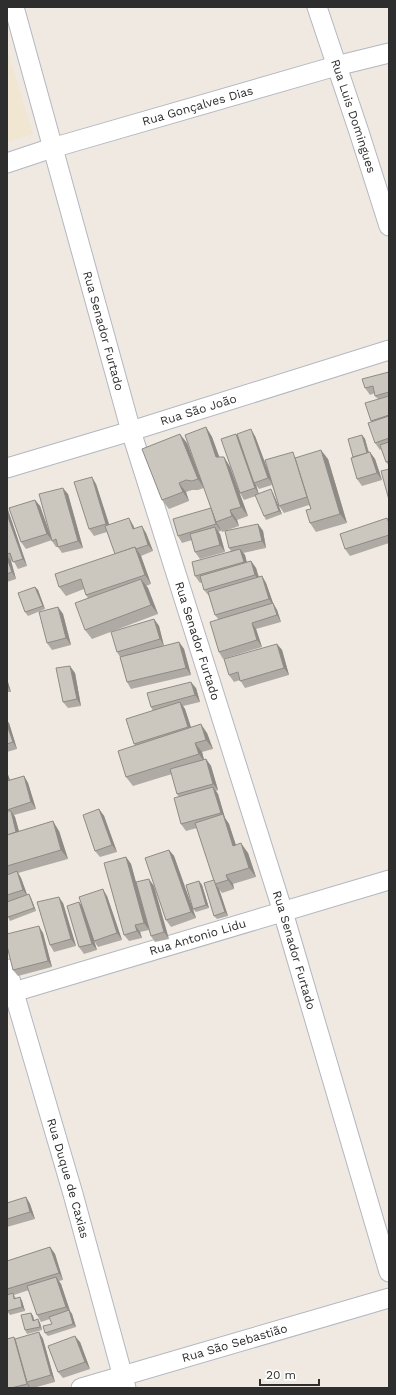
<svg xmlns="http://www.w3.org/2000/svg" width="396" height="1395" viewBox="0 0 396 1395" font-family="'Work Sans',sans-serif">
<rect width="100%" height="100%" fill="#efe9e1"/>
<!-- education -->
<polygon fill="#f0e6d1" points="7,50 33,134 7,142"/>
<g fill="none" stroke-linecap="round" stroke-linejoin="round">
<defs>
<g id="minor">
<path id="s1" d="M14,7L131,431L283,912L389,1272"/>
<path id="s2" d="M317,7L359,132L389,226"/>
<path id="s3" d="M7,163L52,148L336,66L389,53"/>
<path id="s4" d="M7,468L131,431L389,350"/>
<path id="s5" d="M7,969L73,1194L126,1388"/>
<path id="s6" d="M7,994L389,880"/>
<path id="s7" d="M81,1388L389,1298"/>
</g>
</defs>
<!-- minor casing -->
<use href="#minor" stroke="#b4b7c1" stroke-width="21"/>
<!-- minor -->
<use href="#minor" stroke="#fff" stroke-width="19"/>
</g>
<!-- wall -->
<g fill="#afaba4">
<polygon points="389,372 389,466 386,462 381,449 380,450 375,443 372,422 371,421 378,399 375,396 375,393 370,395 365,388"/>
<polygon points="206,427 212,437 219,457 224,457 230,467 248,516 237,520 239,526 222,532 220,528 221,531 218,532 220,534 225,552 200,559 195,552 192,540 182,543 178,536 211,508 204,488 198,490 192,490 186,492 189,501 169,509 162,500 187,443 199,476"/>
<polygon points="362,435 365,439 369,452 375,459 382,480 362,486 357,479 353,457"/>
<polygon points="255,436 269,474 297,457 328,459 347,523 316,532 310,523 311,509 309,505 284,513 279,506 272,485 259,489 256,485 259,494 273,493 282,514 266,520 264,516 256,496 244,500 240,493 238,437"/>
<polygon points="96,484 109,525 133,525 135,529 146,533 153,551 141,556 151,584 146,586 148,588 158,614 92,639 85,630 88,598 86,595 84,589 66,596 59,587 115,554 107,532 94,536 89,529"/>
<polygon points="68,494 83,548 62,553 58,547 56,547 52,541"/>
<polygon points="35,500 40,506 52,540 26,549 21,542"/>
<polygon points="7,508 8,510 27,566 18,569 13,560 11,561 16,579 7,582"/>
<polygon points="389,520 389,543 350,556 345,549"/>
<polygon points="258,524 263,531 266,548 243,553 245,555 247,562 251,561 256,568 259,577 262,576 266,583 273,603 277,610 281,622 256,629 262,647 223,659 219,652 219,620 215,615 209,596 204,590 202,582 200,583 195,576 231,551 229,548"/>
<polygon points="35,587 38,590 45,609 28,616 25,612"/>
<polygon points="58,607 63,614 71,645 52,650 47,643"/>
<polygon points="154,619 159,626 164,646 158,648 179,642 184,649 191,675 131,689 127,682 120,657 117,652"/>
<polygon points="277,644 282,650 289,675 245,688 240,680 234,682 229,675"/>
<polygon points="75,673 81,706 68,708 63,702"/>
<polygon points="7,679 11,692 7,692"/>
<polygon points="196,688 200,702 183,706 185,709 191,727 207,733 213,749 202,752 204,760 206,759 211,766 218,790 216,791 218,794 225,818 229,824 236,845 248,853 256,877 233,884 234,889 222,893 219,889 228,916 217,919 214,916 214,880 197,828 186,831 181,824 179,797 177,794 172,774 133,786 126,777 135,745 134,744 153,711 151,707"/>
<polygon points="7,721 9,723 17,749 7,752"/>
<polygon points="7,772 10,780 24,776 28,783 36,809 14,815 15,817 19,831 59,831 68,859 18,873 21,878 27,895 31,898 36,911 10,921 7,915"/>
<polygon points="99,809 104,816 117,852 100,857 95,851"/>
<polygon points="169,850 174,856 196,918 171,927 166,920"/>
<polygon points="126,857 131,864 136,882 169,939 155,942 151,936 149,930 140,932 142,938 129,941 124,935"/>
<polygon points="199,881 202,885 209,908 196,912 193,909"/>
<polygon points="107,896 122,940 98,947 94,941 91,933 97,950 84,954 79,947 79,902 83,907"/>
<polygon points="63,903 76,946 54,952 50,945"/>
<polygon points="43,933 52,967 18,976 13,970"/>
<polygon points="26,1197 30,1204 35,1219 7,1227 7,1203"/>
<polygon points="50,1247 55,1254 63,1280 59,1281 61,1284 70,1311 72,1314 76,1327 48,1336 45,1333 52,1324 50,1319 41,1322 37,1315 29,1290 14,1295 16,1298 20,1297 22,1301 25,1311 10,1315 7,1311 7,1261"/>
<polygon points="31,1313 33,1316 34,1320 38,1319 40,1323 42,1330 27,1334 25,1330"/>
<polygon points="39,1332 43,1339 55,1382 33,1388 32,1388 30,1386 31,1388 7,1388 15,1339"/>
<polygon points="80,1342 90,1369 63,1378 58,1372"/>
</g>
<!-- shaded-wall -->
<g fill="#8e8b86">
<polygon points="206,427 212,437 223,467 216,457"/>
<polygon points="251,429 255,436 273,484 268,478"/>
<polygon points="180,434 187,443 204,488 198,479"/>
<polygon points="236,434 240,441 254,483 256,485 259,495 255,488"/>
<polygon points="362,435 365,439 370,459 368,455"/>
<polygon points="321,450 328,459 347,523 340,514"/>
<polygon points="370,452 375,459 382,480 377,473"/>
<polygon points="224,457 230,467 248,516 241,507"/>
<polygon points="92,477 96,484 111,530 106,524"/>
<polygon points="179,483 186,492 189,501 183,492"/>
<polygon points="63,488 68,494 83,548 78,541"/>
<polygon points="271,489 273,493 282,514 279,511"/>
<polygon points="35,500 40,506 52,540 47,534"/>
<polygon points="7,508 8,510 27,566 23,559 7,514"/>
<polygon points="211,508 216,522 220,528 221,531 216,524"/>
<polygon points="230,510 237,520 239,526 232,516"/>
<polygon points="129,518 133,525 137,536 133,529"/>
<polygon points="258,524 263,531 266,548 262,541"/>
<polygon points="142,526 146,533 153,551 148,545"/>
<polygon points="215,527 220,534 225,552 220,545"/>
<polygon points="135,547 141,556 151,584 145,575"/>
<polygon points="240,549 245,555 248,569 244,562"/>
<polygon points="7,556 11,561 16,579 12,572"/>
<polygon points="251,561 256,568 260,582 255,575"/>
<polygon points="262,576 266,583 273,603 277,610 281,622 277,615 273,605 269,599"/>
<polygon points="141,579 148,588 158,614 151,605"/>
<polygon points="35,587 38,590 45,609 43,606"/>
<polygon points="58,607 63,614 71,645 66,638"/>
<polygon points="154,619 159,626 164,646 160,639"/>
<polygon points="252,623 256,629 262,647 257,640"/>
<polygon points="179,642 184,649 191,675 186,668"/>
<polygon points="277,644 282,650 289,675 284,668"/>
<polygon points="70,666 75,673 81,706 77,699"/>
<polygon points="7,679 11,692 7,686"/>
<polygon points="191,682 196,688 200,702 195,695"/>
<polygon points="180,702 185,709 193,734 188,727"/>
<polygon points="7,721 9,723 17,749 13,742 7,725"/>
<polygon points="201,724 207,733 213,749 206,740"/>
<polygon points="195,743 202,752 205,763 199,754"/>
<polygon points="206,759 211,766 218,790 213,784"/>
<polygon points="7,772 11,783 7,777"/>
<polygon points="24,776 28,783 36,809 31,802"/>
<polygon points="213,787 218,794 225,818 229,824 239,855 233,846 223,816 221,813"/>
<polygon points="99,809 104,816 117,852 112,845"/>
<polygon points="11,811 15,817 21,839 16,832"/>
<polygon points="53,821 59,831 68,859 61,850"/>
<polygon points="241,843 248,853 256,877 249,868"/>
<polygon points="169,850 174,856 196,918 191,912"/>
<polygon points="126,857 131,864 149,930 144,923"/>
<polygon points="17,871 21,878 28,897 23,890"/>
<polygon points="226,875 233,884 234,889 228,880"/>
<polygon points="149,879 154,886 169,939 164,932"/>
<polygon points="199,881 202,885 209,908 206,905"/>
<polygon points="216,885 219,889 228,916 225,912"/>
<polygon points="103,889 107,896 122,940 117,933"/>
<polygon points="29,894 31,898 36,911 34,908"/>
<polygon points="59,897 63,903 76,946 71,939"/>
<polygon points="79,902 84,909 97,950 92,944"/>
<polygon points="135,925 140,932 142,938 137,931"/>
<polygon points="39,926 43,933 52,967 48,961"/>
<polygon points="26,1197 30,1204 35,1219 30,1212"/>
<polygon points="50,1247 55,1254 63,1280 59,1273"/>
<polygon points="56,1277 61,1284 70,1311 72,1314 76,1327 73,1324 70,1313 66,1307"/>
<polygon points="20,1297 22,1301 25,1311 22,1307"/>
<polygon points="31,1313 33,1316 35,1324 33,1321"/>
<polygon points="38,1319 40,1323 42,1330 40,1327"/>
<polygon points="39,1332 43,1339 55,1382 51,1375"/>
<polygon points="75,1336 80,1342 90,1369 85,1362"/>
<polygon points="14,1337 18,1344 27,1382 31,1388 30,1388 27,1384"/>
</g>
<!-- building -->
<g fill="#cbc7bf" stroke="#8e8b86">
<polygon points="389,372 389,392 375,396 373,386 365,388 362,379"/>
<polygon points="389,396 389,415 371,421 365,403"/>
<polygon points="389,416 389,438 375,443 368,423"/>
<polygon points="206,427 216,457 224,457 241,507 230,510 232,516 216,522 185,435"/>
<polygon points="251,429 268,478 254,483 237,434"/>
<polygon points="180,434 198,479 192,481 186,480 179,483 183,492 162,500 142,449"/>
<polygon points="236,434 255,488 240,493 221,439"/>
<polygon points="362,435 367,453 353,457 348,439"/>
<polygon points="389,442 389,461 386,462 380,445"/>
<polygon points="321,450 340,514 310,523 306,510 311,509 295,458"/>
<polygon points="293,452 307,497 279,506 265,460"/>
<polygon points="370,452 377,473 357,479 351,458"/>
<polygon points="389,469 389,500 381,471"/>
<polygon points="92,477 106,524 89,529 74,482"/>
<polygon points="63,488 78,541 58,547 56,539 52,541 39,494"/>
<polygon points="271,489 279,511 264,516 255,495"/>
<polygon points="35,500 47,534 21,542 9,508"/>
<polygon points="211,508 216,524 178,536 173,519"/>
<polygon points="7,514 23,559 13,562 10,553 7,554"/>
<polygon points="129,518 133,529 142,526 148,545 136,549 135,547 115,554 105,526"/>
<polygon points="387,518 389,523 389,535 345,549 340,534"/>
<polygon points="258,524 262,541 229,548 225,531"/>
<polygon points="215,527 220,545 195,552 190,534"/>
<polygon points="135,547 145,575 86,595 81,579 59,587 55,574"/>
<polygon points="240,549 244,562 195,576 192,562"/>
<polygon points="7,558 12,572 7,574"/>
<polygon points="251,561 255,575 204,590 200,576"/>
<polygon points="262,576 269,599 215,615 208,592"/>
<polygon points="141,579 151,605 85,630 75,603"/>
<polygon points="35,587 43,606 25,612 18,593"/>
<polygon points="273,603 277,615 252,623 257,640 219,652 210,622"/>
<polygon points="58,607 66,638 47,643 39,612"/>
<polygon points="154,619 160,639 117,652 111,632"/>
<polygon points="179,642 186,668 127,682 120,657"/>
<polygon points="277,644 284,668 240,681 238,672 229,675 224,659"/>
<polygon points="70,666 77,699 63,702 56,668"/>
<polygon points="191,682 195,695 151,707 147,693"/>
<polygon points="180,702 188,727 134,744 126,719"/>
<polygon points="201,724 206,740 195,743 199,754 126,777 118,751"/>
<polygon points="7,725 13,742 7,744"/>
<polygon points="206,759 213,784 177,794 170,769"/>
<polygon points="24,776 31,802 7,810 7,781"/>
<polygon points="213,787 221,813 181,824 174,798"/>
<polygon points="99,809 112,845 95,851 83,815"/>
<polygon points="7,811 11,811 16,832 7,835"/>
<polygon points="223,814 233,846 241,843 249,868 226,875 228,880 215,884 195,823"/>
<polygon points="53,821 61,850 7,866 7,835"/>
<polygon points="169,850 191,912 166,920 145,858"/>
<polygon points="126,857 144,923 135,925 137,931 124,935 104,863"/>
<polygon points="17,871 23,890 7,895 7,875"/>
<polygon points="149,879 164,932 151,936 136,882"/>
<polygon points="214,880 225,912 214,916 204,883"/>
<polygon points="199,881 206,905 193,909 186,885"/>
<polygon points="103,889 117,933 94,941 79,897"/>
<polygon points="29,894 34,908 8,917 7,915 7,902"/>
<polygon points="59,897 71,939 50,945 37,902"/>
<polygon points="79,902 92,944 79,947 67,906"/>
<polygon points="39,926 48,961 13,970 7,946 7,934"/>
<polygon points="26,1197 30,1212 7,1219 7,1203"/>
<polygon points="50,1247 59,1273 7,1289 7,1261"/>
<polygon points="56,1277 66,1307 37,1315 27,1286"/>
<polygon points="13,1293 14,1299 20,1297 22,1307 7,1311 7,1295"/>
<polygon points="69,1310 73,1324 45,1333 43,1326 52,1324 49,1317"/>
<polygon points="31,1313 33,1321 38,1319 40,1327 25,1330 21,1315"/>
<polygon points="39,1332 51,1375 27,1382 15,1339"/>
<polygon points="75,1336 85,1362 58,1372 48,1346"/>
<polygon points="14,1337 27,1384 11,1388 7,1388 7,1339"/>
</g>
<g text-anchor="middle" dominant-baseline="central" stroke-width="3.5" stroke-linejoin="round" paint-order="stroke">
<!-- street labels -->
<g font-size="12" fill="#2e2e2e" stroke="#fff">
<text stroke="none"><textPath href="#s3" startOffset="199">Rua Gonçalves Dias</textPath></text>
<text stroke="none"><textPath href="#s2" startOffset="115">Rua Luis Domingues</textPath></text>
<text stroke="none"><textPath href="#s1" startOffset="336">Rua Senador Furtado</textPath></text>
<text stroke="none"><textPath href="#s4" startOffset="200">Rua São João</textPath></text>
<text stroke="none"><textPath href="#s1" startOffset="660">Rua Senador Furtado</textPath></text>
<text stroke="none"><textPath href="#s6" startOffset="199">Rua Antonio Lidu</textPath></text>
<text stroke="none"><textPath href="#s1" startOffset="984">Rua Senador Furtado</textPath></text>
<text stroke="none"><textPath href="#s5" startOffset="218">Rua Duque de Caxias</textPath></text>
<text stroke="none"><textPath href="#s7" startOffset="160">Rua São Sebastião</textPath></text>
</g>
</g>
<!-- border -->
<rect width="396" height="1395" fill="none" stroke="#2e2e2e" stroke-width="16"/>
<!-- scale -->
<path d="M260 1379v6h59v-6" fill="none" stroke="#2e2e2e" stroke-width="2"/>
<text x="266" y="1379" font-size="12" fill="#2e2e2e" stroke="#ffffff" stroke-width="3" paint-order="stroke">20 m</text>
</svg>
